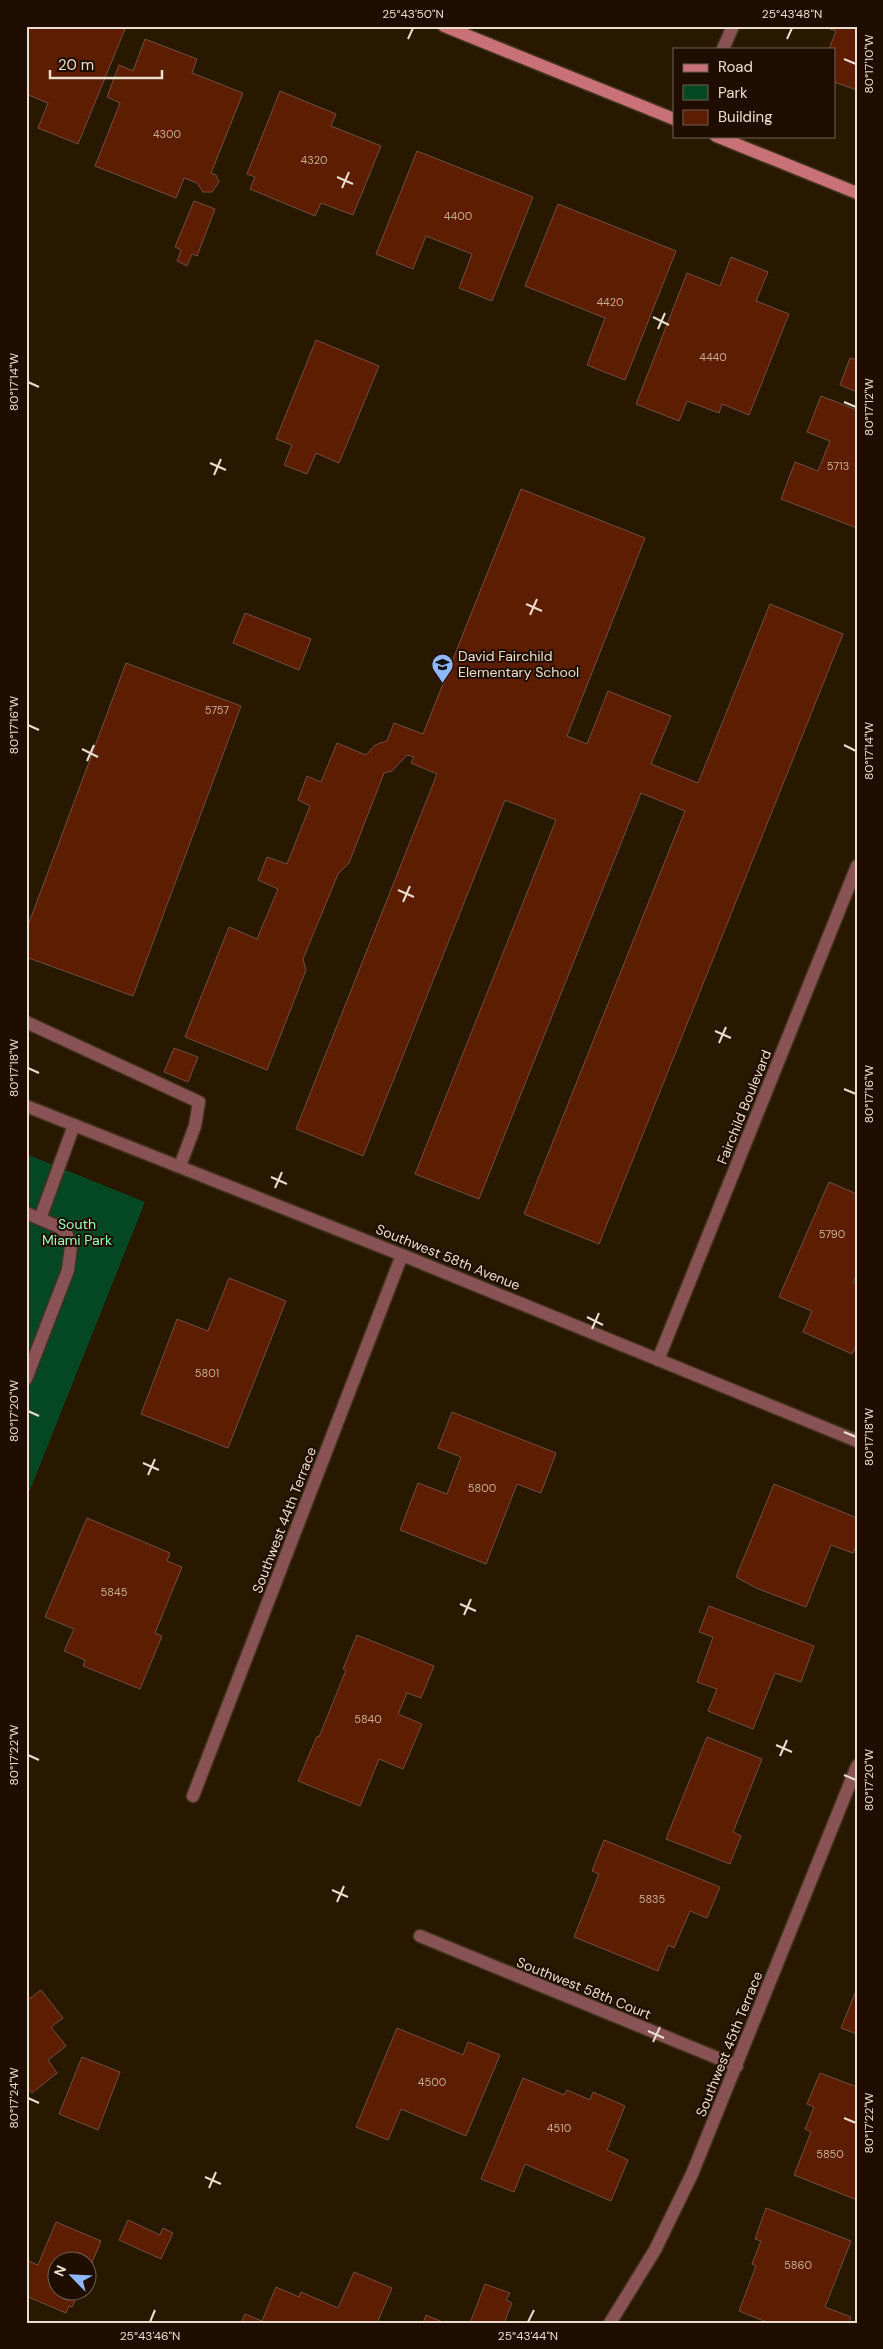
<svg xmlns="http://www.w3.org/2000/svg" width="883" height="2349" viewBox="0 0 883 2349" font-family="'DM Sans',sans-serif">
<rect width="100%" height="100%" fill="#291800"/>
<!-- green -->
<polygon fill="#034723" points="26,1154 145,1202 26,1500"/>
<!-- building -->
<g fill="#5d1d00" stroke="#704f43">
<polygon points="26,26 118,26 125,29 78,144 38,128 48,103 26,94"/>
<polygon points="831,26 857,26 857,90 834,82 834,49 829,49 836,31 830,29"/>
<polygon points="145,39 197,59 192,73 243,93 211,173 216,175 219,182 212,192 203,192 197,183 184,178 176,198 95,166 120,103 107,97 119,65 133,71"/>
<polygon points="280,91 336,114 331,126 381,146 353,215 321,203 315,216 250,189 255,177 247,174"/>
<polygon points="417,151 533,197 492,301 459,288 472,254 426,236 413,269 376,254"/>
<polygon points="194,201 215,209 197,256 192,254 187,266 177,261 181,250 175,247"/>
<polygon points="558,204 676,251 625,380 587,365 605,318 525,286"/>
<polygon points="731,257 768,272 756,301 789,314 749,415 722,404 719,413 687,401 679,421 636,404 687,273 720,286"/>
<polygon points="316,340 379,366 339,463 316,453 307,474 284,465 292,445 276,439"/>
<polygon points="850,358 857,360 857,392 840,385"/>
<polygon points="821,396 857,410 857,528 781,499 795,462 818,471 830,441 807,432"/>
<polygon points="521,489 645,538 567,736 587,744 608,691 671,716 651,764 698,783 770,604 843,634 599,1244 524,1214 685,811 641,793 479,1199 415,1174 556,820 505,800 363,1156 296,1129 437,774 411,763 414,757 407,755 392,771 384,773 349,863 338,874 303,959 306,970 267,1070 185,1037 229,927 257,939 278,889 258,880 267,857 287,864 310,806 298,800 307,776 321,782 337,743 366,755 375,745 387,741 394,723 423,734"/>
<polygon points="245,613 311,639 299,670 233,643"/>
<polygon points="126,663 241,706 133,996 26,957 26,931"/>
<polygon points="174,1048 198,1057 188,1082 164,1072"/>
<polygon points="829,1182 857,1194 857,1273 853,1282 857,1284 857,1344 852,1354 803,1332 812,1311 779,1297"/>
<polygon points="229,1278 286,1301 228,1448 141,1414 177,1319 208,1331"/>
<polygon points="452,1412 556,1453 541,1493 517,1484 486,1564 400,1530 418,1483 447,1494 461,1457 438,1448"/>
<polygon points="774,1484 857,1518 857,1543 853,1553 831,1545 806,1607 756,1588 736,1577"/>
<polygon points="87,1518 170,1553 167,1561 182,1567 155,1633 162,1636 140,1689 83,1666 85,1660 64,1651 74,1629 45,1617"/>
<polygon points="709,1606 814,1646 801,1682 775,1673 753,1729 708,1711 717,1689 697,1682 713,1637 699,1632"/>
<polygon points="357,1635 434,1666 421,1698 407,1693 398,1714 422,1724 403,1769 379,1759 360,1806 298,1781 317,1736 319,1737 346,1670 343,1669"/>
<polygon points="707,1737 762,1759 733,1832 741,1836 730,1864 666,1839"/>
<polygon points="604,1840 720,1887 707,1918 690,1911 674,1948 668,1945 658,1971 574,1937 599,1874 592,1871"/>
<polygon points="857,1988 857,2034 841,2028"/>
<polygon points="41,1990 63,2018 51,2027 66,2046 48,2060 57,2073 32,2093 26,2086 26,2001"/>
<polygon points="397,2028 463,2055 468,2042 500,2055 466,2136 401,2109 388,2140 356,2127"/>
<polygon points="82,2057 120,2072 98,2130 59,2114"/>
<polygon points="820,2073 857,2087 857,2200 794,2175 811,2132 805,2129 814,2107 807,2104"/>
<polygon points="523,2078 564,2095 567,2090 590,2100 593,2092 625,2106 607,2150 628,2160 611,2201 525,2164 514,2192 481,2179"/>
<polygon points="766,2208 851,2241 825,2307 851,2317 849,2323 769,2323 739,2311 756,2266 752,2264 761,2241 755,2239"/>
<polygon points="128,2220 160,2235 163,2228 173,2233 161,2259 119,2240"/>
<polygon points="56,2222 101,2241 88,2272 88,2262 58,2262 58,2292 79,2292 72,2307 69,2306 66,2313 26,2296 26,2260 38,2265"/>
<polygon points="354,2272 392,2288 377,2323 241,2323 245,2314 262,2321 276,2287 299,2297 301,2292 338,2308"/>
<polygon points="485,2284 510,2293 506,2300 512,2303 504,2323 470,2323"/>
<polygon points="426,2315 445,2323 423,2323"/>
</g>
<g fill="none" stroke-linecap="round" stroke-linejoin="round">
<defs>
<g id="lane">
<polyline points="26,1022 199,1102 195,1126 180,1166"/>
<polyline points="26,1213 59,1227 66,1233 71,1246 68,1270 26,1379"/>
<polyline points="40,1219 74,1125"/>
</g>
<g id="street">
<polyline points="723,49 733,26"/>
<polyline points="26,1106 402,1255 857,1441"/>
<polyline points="658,1360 857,866"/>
<polyline points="193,1796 402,1255"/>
<polyline points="420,1936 737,2066"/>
<polyline points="610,2323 655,2250 692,2174 857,1766"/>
</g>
<g id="secondary">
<polyline points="444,26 674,119"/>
<polyline points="716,136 857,193"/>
</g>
</defs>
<!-- lane casing -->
<use href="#lane" stroke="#44341d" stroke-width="15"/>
<!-- street casing -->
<use href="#street" stroke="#44341d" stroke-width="15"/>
<!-- secondary casing -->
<use href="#secondary" stroke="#44341d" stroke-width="15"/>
<!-- lane -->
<use href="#lane" stroke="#895356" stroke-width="12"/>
<!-- street -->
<use href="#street" stroke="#895356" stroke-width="12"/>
<!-- secondary -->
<use href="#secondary" stroke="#c87177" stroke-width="12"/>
</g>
<!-- ticks -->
<path fill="none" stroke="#eadecf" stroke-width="2" d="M408,39L413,28M787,39L792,28M844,59L856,64M337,177L353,184M342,188L349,172M653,317L669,325M658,329L665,313M28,382L39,387M844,402L856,407M210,463L226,470M214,475L221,459M526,604L542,611M530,615L537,599M28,725L39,730M844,745L856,751M82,749L98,757M87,761L94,745M398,890L414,897M403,902L410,886M715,1031L731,1038M719,1043L726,1027M28,1068L39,1073M844,1089L856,1094M271,1177L287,1184M275,1188L282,1172M587,1317L603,1325M592,1329L599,1313M28,1411L39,1416M844,1432L856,1437M143,1463L159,1470M148,1475L155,1459M460,1604L476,1611M464,1615L471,1599M776,1745L792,1752M28,1755L39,1760M780,1756L787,1740M844,1775L856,1780M332,1890L348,1897M337,1902L344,1886M648,2031L664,2038M653,2042L660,2027M28,2098L39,2103M844,2118L856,2123M205,2177L221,2184M209,2188L216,2172M150,2322L155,2310M528,2322L534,2310"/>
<!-- icons -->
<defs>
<symbol id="school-pin" viewBox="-11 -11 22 30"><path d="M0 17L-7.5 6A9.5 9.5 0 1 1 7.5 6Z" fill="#8fb8fd" stroke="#1f0e00"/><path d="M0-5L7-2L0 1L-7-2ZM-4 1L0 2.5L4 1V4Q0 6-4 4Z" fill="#111"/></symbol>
</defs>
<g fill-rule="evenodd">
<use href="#school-pin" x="430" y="652" width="25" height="34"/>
</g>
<g text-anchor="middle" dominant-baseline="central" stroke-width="4" stroke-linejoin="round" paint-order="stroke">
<!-- number labels -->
<g font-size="11" fill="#c7ae9b">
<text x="167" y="134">4300</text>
<text x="314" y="160">4320</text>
<text x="458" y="216">4400</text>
<text x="610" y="302">4420</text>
<text x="713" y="357">4440</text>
<text x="838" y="466">5713</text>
<text x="217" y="710">5757</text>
<text x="832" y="1234">5790</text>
<text x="207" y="1373">5801</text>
<text x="482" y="1488">5800</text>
<text x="114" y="1592">5845</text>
<text x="368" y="1719">5840</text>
<text x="652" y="1899">5835</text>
<text x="432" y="2082">4500</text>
<text x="559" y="2128">4510</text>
<text x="830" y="2154">5850</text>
<text x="798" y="2265">5860</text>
</g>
<!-- poi labels -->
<g font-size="14" fill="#eadecf" stroke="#1f0e00" text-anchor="start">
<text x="458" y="656">David Fairchild<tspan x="458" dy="16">Elementary School</tspan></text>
</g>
<!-- street labels -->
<g font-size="14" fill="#eadecf" stroke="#1f0e00">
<text transform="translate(744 1107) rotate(-68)">Fairchild Boulevard</text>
<text transform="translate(448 1257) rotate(22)">Southwest 58th Avenue</text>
<text transform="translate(284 1520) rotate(-69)">Southwest 44th Terrace</text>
<text transform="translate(584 1988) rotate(22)">Southwest 58th Court</text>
<text transform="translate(729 2044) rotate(-68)">Southwest 45th Terrace</text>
</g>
<!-- park labels -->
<g font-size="14" fill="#99fcb9" stroke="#1f0e00">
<text x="77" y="1224">South<tspan x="77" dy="16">Miami Park</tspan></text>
</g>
</g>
<!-- border -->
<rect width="883" height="2349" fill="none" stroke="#1f0e00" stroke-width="55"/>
<!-- legend -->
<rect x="673" y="48" width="162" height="90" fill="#1f0e00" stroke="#706153"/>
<rect x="683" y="64" width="25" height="8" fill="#c87177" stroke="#706153"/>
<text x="718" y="72" font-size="15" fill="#eadecf">Road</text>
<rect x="683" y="85" width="25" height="15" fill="#034723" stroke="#706153"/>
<text x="718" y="98" font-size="15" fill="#eadecf">Park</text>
<rect x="683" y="110" width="25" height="15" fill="#5d1d00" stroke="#706153"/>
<text x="718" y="122" font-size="15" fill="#eadecf">Building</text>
<!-- north arrow -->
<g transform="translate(72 2276) rotate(294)"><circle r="24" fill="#1f0e00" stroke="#706153"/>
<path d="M0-4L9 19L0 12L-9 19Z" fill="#8fb8fd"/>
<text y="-8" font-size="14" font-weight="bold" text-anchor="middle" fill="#eadecf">N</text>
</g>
<!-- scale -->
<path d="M50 70v8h112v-8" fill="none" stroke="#eadecf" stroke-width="2.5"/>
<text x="58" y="70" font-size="15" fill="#eadecf" stroke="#1f0e00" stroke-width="4" paint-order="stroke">20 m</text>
<rect x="28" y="28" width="828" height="2294" fill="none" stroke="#eadecf" stroke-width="2"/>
<g font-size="12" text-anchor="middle" fill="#eadecf">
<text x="413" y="18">25°43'50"N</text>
<text x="792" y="18">25°43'48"N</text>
<text transform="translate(869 64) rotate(-90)" y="4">80°17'10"W</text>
<text transform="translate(14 382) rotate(-90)" y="4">80°17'14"W</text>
<text transform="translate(869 407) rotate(-90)" y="4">80°17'12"W</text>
<text transform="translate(14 725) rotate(-90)" y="4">80°17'16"W</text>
<text transform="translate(869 751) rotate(-90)" y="4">80°17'14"W</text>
<text transform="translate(14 1068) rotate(-90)" y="4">80°17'18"W</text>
<text transform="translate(869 1094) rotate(-90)" y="4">80°17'16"W</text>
<text transform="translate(14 1411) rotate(-90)" y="4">80°17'20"W</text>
<text transform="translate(869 1437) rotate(-90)" y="4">80°17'18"W</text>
<text transform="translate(14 1755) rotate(-90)" y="4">80°17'22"W</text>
<text transform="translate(869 1780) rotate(-90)" y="4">80°17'20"W</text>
<text transform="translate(14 2098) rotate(-90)" y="4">80°17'24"W</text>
<text transform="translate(869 2123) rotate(-90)" y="4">80°17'22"W</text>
<text x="150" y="2340">25°43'46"N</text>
<text x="528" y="2340">25°43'44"N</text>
</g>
</svg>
